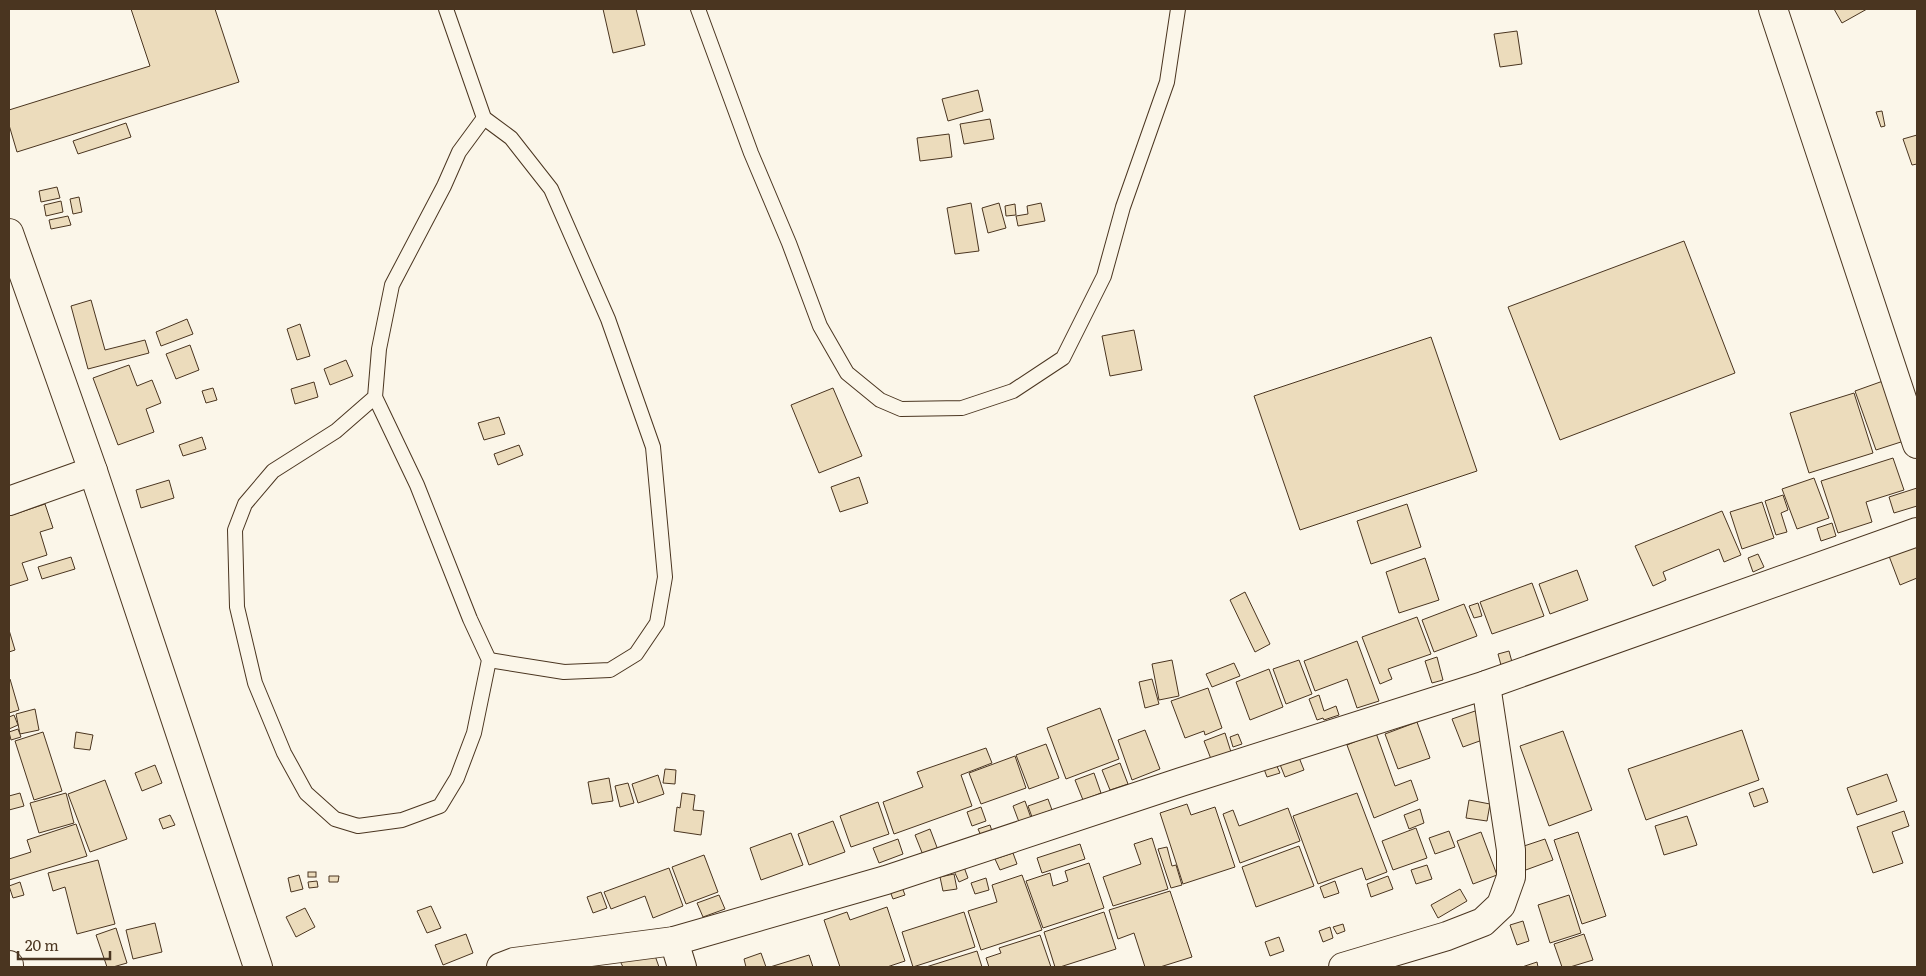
<svg xmlns="http://www.w3.org/2000/svg" width="1926" height="976" viewBox="0 0 1926 976" font-family="Literata,serif">
<rect width="100%" height="100%" fill="#fbf6e9"/>
<!-- building -->
<g fill="#ecdcbc" stroke="#4a3520">
<polygon points="131,9 215,9 239,82 17,152 9,125 9,110 150,66"/>
<polygon points="603,9 636,9 645,45 613,53"/>
<polygon points="1834,9 1867,9 1842,23"/>
<polygon points="1517,31 1522,64 1500,67 1494,34"/>
<polygon points="978,90 983,111 948,121 942,99"/>
<polygon points="1882,111 1885,126 1881,127 1876,112"/>
<polygon points="990,119 994,139 964,144 960,124"/>
<polygon points="126,123 131,137 78,154 73,141"/>
<polygon points="949,134 952,157 920,161 917,138"/>
<polygon points="1917,135 1917,164 1912,165 1903,139"/>
<polygon points="57,187 60,198 41,202 39,191"/>
<polygon points="79,197 82,212 73,214 70,199"/>
<polygon points="61,201 63,212 46,216 44,205"/>
<polygon points="971,203 979,251 955,254 947,208"/>
<polygon points="999,203 1006,228 988,233 982,208"/>
<polygon points="1041,203 1045,221 1018,226 1016,216 1028,214 1027,206"/>
<polygon points="1015,204 1016,215 1006,216 1005,206"/>
<polygon points="68,216 71,225 51,229 49,220"/>
<polygon points="1684,241 1735,373 1560,440 1508,307"/>
<polygon points="91,300 105,350 145,340 149,353 88,369 71,306"/>
<polygon points="187,319 193,334 161,346 156,332"/>
<polygon points="300,324 310,356 297,360 287,329"/>
<polygon points="1134,330 1142,370 1110,376 1102,336"/>
<polygon points="1431,337 1477,471 1300,530 1254,396"/>
<polygon points="190,345 199,370 176,379 166,354"/>
<polygon points="346,360 353,376 330,385 324,369"/>
<polygon points="129,365 137,386 152,380 161,403 146,409 154,432 118,445 93,378"/>
<polygon points="1883,381 1904,441 1876,450 1855,391"/>
<polygon points="314,382 318,397 295,404 291,389"/>
<polygon points="213,388 217,400 206,403 202,391"/>
<polygon points="833,388 862,456 819,473 791,405"/>
<polygon points="1854,393 1873,453 1809,473 1790,413"/>
<polygon points="499,417 505,434 484,440 478,423"/>
<polygon points="202,437 206,449 183,456 179,445"/>
<polygon points="519,445 523,455 498,465 494,454"/>
<polygon points="1893,458 1904,490 1866,502 1872,522 1838,533 1821,481"/>
<polygon points="859,477 868,503 840,512 831,487"/>
<polygon points="1814,478 1829,518 1797,529 1782,489"/>
<polygon points="169,480 174,498 141,508 136,490"/>
<polygon points="1917,488 1917,506 1894,513 1889,497"/>
<polygon points="1783,495 1788,510 1781,513 1787,532 1776,535 1765,501"/>
<polygon points="1762,502 1774,538 1742,549 1730,512"/>
<polygon points="45,504 53,528 40,532 47,555 22,563 28,580 9,586 9,516"/>
<polygon points="1407,504 1421,547 1371,564 1357,521"/>
<polygon points="1722,511 1741,555 1724,562 1719,549 1663,572 1666,580 1653,586 1635,546"/>
<polygon points="1832,523 1836,536 1821,541 1817,528"/>
<polygon points="1917,545 1917,578 1900,585 1889,556"/>
<polygon points="1758,554 1764,567 1753,572 1748,558"/>
<polygon points="71,557 75,569 42,579 38,567"/>
<polygon points="1425,558 1439,600 1399,613 1386,572"/>
<polygon points="1577,570 1588,600 1550,614 1539,584"/>
<polygon points="1532,583 1544,616 1492,634 1480,602"/>
<polygon points="1245,592 1270,644 1255,652 1230,600"/>
<polygon points="1478,603 1482,616 1474,618 1469,606"/>
<polygon points="1464,604 1477,636 1434,652 1422,620"/>
<polygon points="1417,617 1431,654 1388,669 1392,679 1380,684 1362,637"/>
<polygon points="9,630 15,650 9,652"/>
<polygon points="1357,641 1379,701 1357,708 1347,679 1315,691 1304,661"/>
<polygon points="1509,651 1512,662 1501,665 1498,654"/>
<polygon points="1437,657 1443,680 1432,683 1425,661"/>
<polygon points="1172,660 1179,696 1159,700 1152,664"/>
<polygon points="1299,660 1312,694 1286,704 1273,669"/>
<polygon points="1234,663 1240,676 1212,687 1206,674"/>
<polygon points="1269,669 1283,707 1250,720 1236,682"/>
<polygon points="10,679 19,710 9,713 9,680"/>
<polygon points="1152,679 1159,704 1145,708 1139,682"/>
<polygon points="1208,688 1222,728 1205,735 1204,731 1185,738 1171,701"/>
<polygon points="1319,695 1324,711 1336,706 1339,715 1324,720 1323,718 1317,720 1309,699"/>
<polygon points="1100,708 1119,759 1066,779 1047,728"/>
<polygon points="35,709 39,730 20,734 16,714"/>
<polygon points="1478,710 1488,738 1463,747 1452,719"/>
<polygon points="14,715 18,725 9,729 9,717"/>
<polygon points="1417,722 1430,758 1398,769 1385,734"/>
<polygon points="18,729 21,737 11,740 9,732"/>
<polygon points="1145,730 1160,769 1132,780 1118,740"/>
<polygon points="1742,730 1759,780 1646,820 1628,769"/>
<polygon points="1563,731 1592,810 1549,826 1520,746"/>
<polygon points="43,732 62,791 34,800 15,741"/>
<polygon points="76,732 93,735 90,750 74,748"/>
<polygon points="1225,733 1231,752 1211,759 1204,741"/>
<polygon points="1376,733 1395,786 1411,780 1418,800 1374,818 1347,745"/>
<polygon points="1238,734 1242,744 1233,747 1230,737"/>
<polygon points="1046,744 1059,778 1029,789 1016,755"/>
<polygon points="986,748 992,763 961,775 972,806 894,834 883,802 923,787 917,772"/>
<polygon points="1298,755 1304,770 1285,777 1279,762"/>
<polygon points="1015,756 1026,788 981,804 969,773"/>
<polygon points="1120,763 1128,784 1110,790 1102,770"/>
<polygon points="1276,764 1280,773 1267,777 1264,769"/>
<polygon points="155,765 162,783 142,791 135,773"/>
<polygon points="665,769 676,770 675,784 663,783"/>
<polygon points="1094,773 1101,793 1083,800 1075,780"/>
<polygon points="1887,774 1897,801 1857,815 1847,788"/>
<polygon points="658,775 664,794 638,803 632,784"/>
<polygon points="609,778 613,801 592,804 588,782"/>
<polygon points="105,780 127,839 90,852 68,794"/>
<polygon points="628,783 634,803 620,807 615,786"/>
<polygon points="1763,788 1768,802 1754,807 1749,793"/>
<polygon points="20,793 24,806 9,810 9,796"/>
<polygon points="66,793 74,823 39,833 30,803"/>
<polygon points="682,793 695,795 693,810 704,811 701,835 674,831 677,807 680,808"/>
<polygon points="1357,793 1387,872 1366,880 1362,868 1318,884 1293,816"/>
<polygon points="1048,799 1052,810 1032,817 1028,806"/>
<polygon points="1469,800 1490,804 1487,821 1466,818"/>
<polygon points="1025,801 1031,818 1019,822 1013,806"/>
<polygon points="878,802 889,834 851,847 840,816"/>
<polygon points="1187,804 1191,815 1215,807 1235,867 1183,884 1160,813"/>
<polygon points="981,807 986,821 972,826 967,812"/>
<polygon points="1288,808 1300,841 1240,863 1223,814 1233,810 1239,826"/>
<polygon points="1420,809 1424,823 1409,829 1404,815"/>
<polygon points="1904,811 1909,826 1892,832 1903,863 1873,873 1857,827"/>
<polygon points="170,815 175,825 163,829 159,819"/>
<polygon points="1687,816 1697,845 1664,855 1655,826"/>
<polygon points="833,821 845,852 809,865 798,834"/>
<polygon points="76,824 87,856 9,880 9,859 31,852 27,840"/>
<polygon points="990,825 993,834 982,838 978,829"/>
<polygon points="1416,828 1427,858 1393,870 1382,841"/>
<polygon points="930,829 938,850 923,855 915,835"/>
<polygon points="1449,831 1455,847 1435,854 1429,838"/>
<polygon points="1481,832 1497,875 1473,884 1457,841"/>
<polygon points="1578,832 1606,916 1582,924 1554,840"/>
<polygon points="791,833 803,865 761,880 750,848"/>
<polygon points="1152,838 1168,889 1113,906 1103,877 1141,864 1134,844"/>
<polygon points="898,839 903,854 879,863 873,848"/>
<polygon points="1545,839 1553,860 1523,871 1515,849"/>
<polygon points="1080,844 1085,859 1042,873 1037,858"/>
<polygon points="1299,846 1314,886 1256,907 1242,867"/>
<polygon points="1167,847 1172,866 1176,865 1182,885 1171,888 1158,849"/>
<polygon points="1013,853 1017,864 1000,870 995,859"/>
<polygon points="704,855 718,892 686,904 672,867"/>
<polygon points="98,860 115,924 77,934 65,887 53,891 48,873"/>
<polygon points="1089,863 1104,908 1043,928 1026,881 1050,873 1053,886 1068,881 1065,871"/>
<polygon points="1427,865 1432,879 1416,884 1411,870"/>
<polygon points="964,867 968,878 959,882 954,871"/>
<polygon points="669,868 683,906 653,918 645,896 611,909 604,892"/>
<rect x="308" y="872" width="8" height="5"/>
<polygon points="954,874 957,889 943,891 940,877"/>
<polygon points="299,875 303,889 291,892 288,878"/>
<polygon points="1022,875 1042,930 981,950 968,911 997,902 992,885"/>
<polygon points="329,876 339,876 338,882 329,882"/>
<polygon points="1388,876 1393,889 1371,897 1367,884"/>
<polygon points="986,878 989,890 975,894 971,883"/>
<polygon points="317,881 318,887 309,888 308,882"/>
<polygon points="1335,881 1339,893 1324,898 1320,887"/>
<polygon points="20,882 24,895 13,898 9,886"/>
<polygon points="900,882 905,895 893,899 888,886"/>
<polygon points="1460,889 1467,901 1438,918 1431,905"/>
<polygon points="1170,891 1192,957 1160,967 1145,967 1134,933 1118,939 1109,910"/>
<polygon points="601,892 607,908 593,913 587,897"/>
<polygon points="719,895 725,909 703,917 697,903"/>
<polygon points="1569,895 1581,933 1550,943 1538,905"/>
<polygon points="431,906 441,928 427,933 417,911"/>
<polygon points="887,907 905,961 887,967 840,967 824,920 847,912 850,920"/>
<polygon points="305,908 315,927 296,937 286,917"/>
<polygon points="964,912 975,947 913,967 902,932"/>
<polygon points="1104,912 1116,949 1060,967 1055,967 1044,932"/>
<polygon points="1523,921 1529,941 1517,945 1510,925"/>
<polygon points="155,923 162,952 133,959 126,930"/>
<polygon points="1343,924 1345,931 1337,934 1333,927"/>
<polygon points="1330,927 1333,938 1323,942 1319,931"/>
<polygon points="116,928 127,963 113,967 107,967 96,935"/>
<polygon points="466,934 473,953 443,965 435,945"/>
<polygon points="1584,934 1593,960 1570,967 1562,967 1554,944"/>
<polygon points="1040,935 1051,967 989,967 986,958 1001,953 999,948"/>
<polygon points="1279,937 1284,951 1270,956 1265,942"/>
<polygon points="653,950 659,967 623,967 620,961"/>
<polygon points="977,951 982,967 926,967"/>
<polygon points="761,953 766,967 746,967 744,959"/>
<polygon points="809,955 813,967 770,967"/>
<polygon points="1537,962 1538,967 1522,967"/>
</g>
<g fill="none" stroke-linecap="round" stroke-linejoin="round">
<defs>
<g id="service">
<polyline points="446,9 484,118 511,138 551,189 608,319 653,447 665,577 657,623 636,654 610,670 564,672 489,660"/>
<polyline points="698,9 751,153 789,243 820,326 847,373 880,400 901,409 962,408 1013,391 1063,358 1104,276 1123,207 1167,82 1178,9"/>
<polyline points="375,397 336,431 273,471 245,504 235,530 237,607 255,683 284,753 306,793 335,819 358,826 402,820 440,806 457,778 474,733 489,660 470,619 417,485 375,397 379,349 392,285 444,186 459,152 484,118"/>
</g>
<g id="minor">
<polyline points="1773,9 1917,444"/>
<polyline points="9,233 93,471 258,967"/>
<polyline points="9,501 93,471"/>
<polyline points="674,941 682,967"/>
<polyline points="9,965 9,967"/>
<polyline points="501,967 514,962 674,941 886,880 1181,782 1486,685 1917,532"/>
<polyline points="1343,967 1447,936 1483,922 1501,905 1511,877 1511,850 1486,685"/>
</g>
</defs>
<!-- service casing -->
<use href="#service" stroke="#4a3520" stroke-width="16"/>
<!-- minor casing -->
<use href="#minor" stroke="#4a3520" stroke-width="30"/>
<!-- service -->
<use href="#service" stroke="#fbf6e9" stroke-width="14"/>
<!-- minor -->
<use href="#minor" stroke="#fbf6e9" stroke-width="28"/>
</g>
<!-- border -->
<rect width="1926" height="976" fill="none" stroke="#4a3520" stroke-width="20"/>
<!-- scale -->
<path d="M18 951v8h92v-8" fill="none" stroke="#4a3520" stroke-width="2.5"/>
<text x="25" y="951" font-size="15" fill="#4a3520" stroke="#fbf6e9" stroke-width="4" paint-order="stroke">20 m</text>
</svg>
